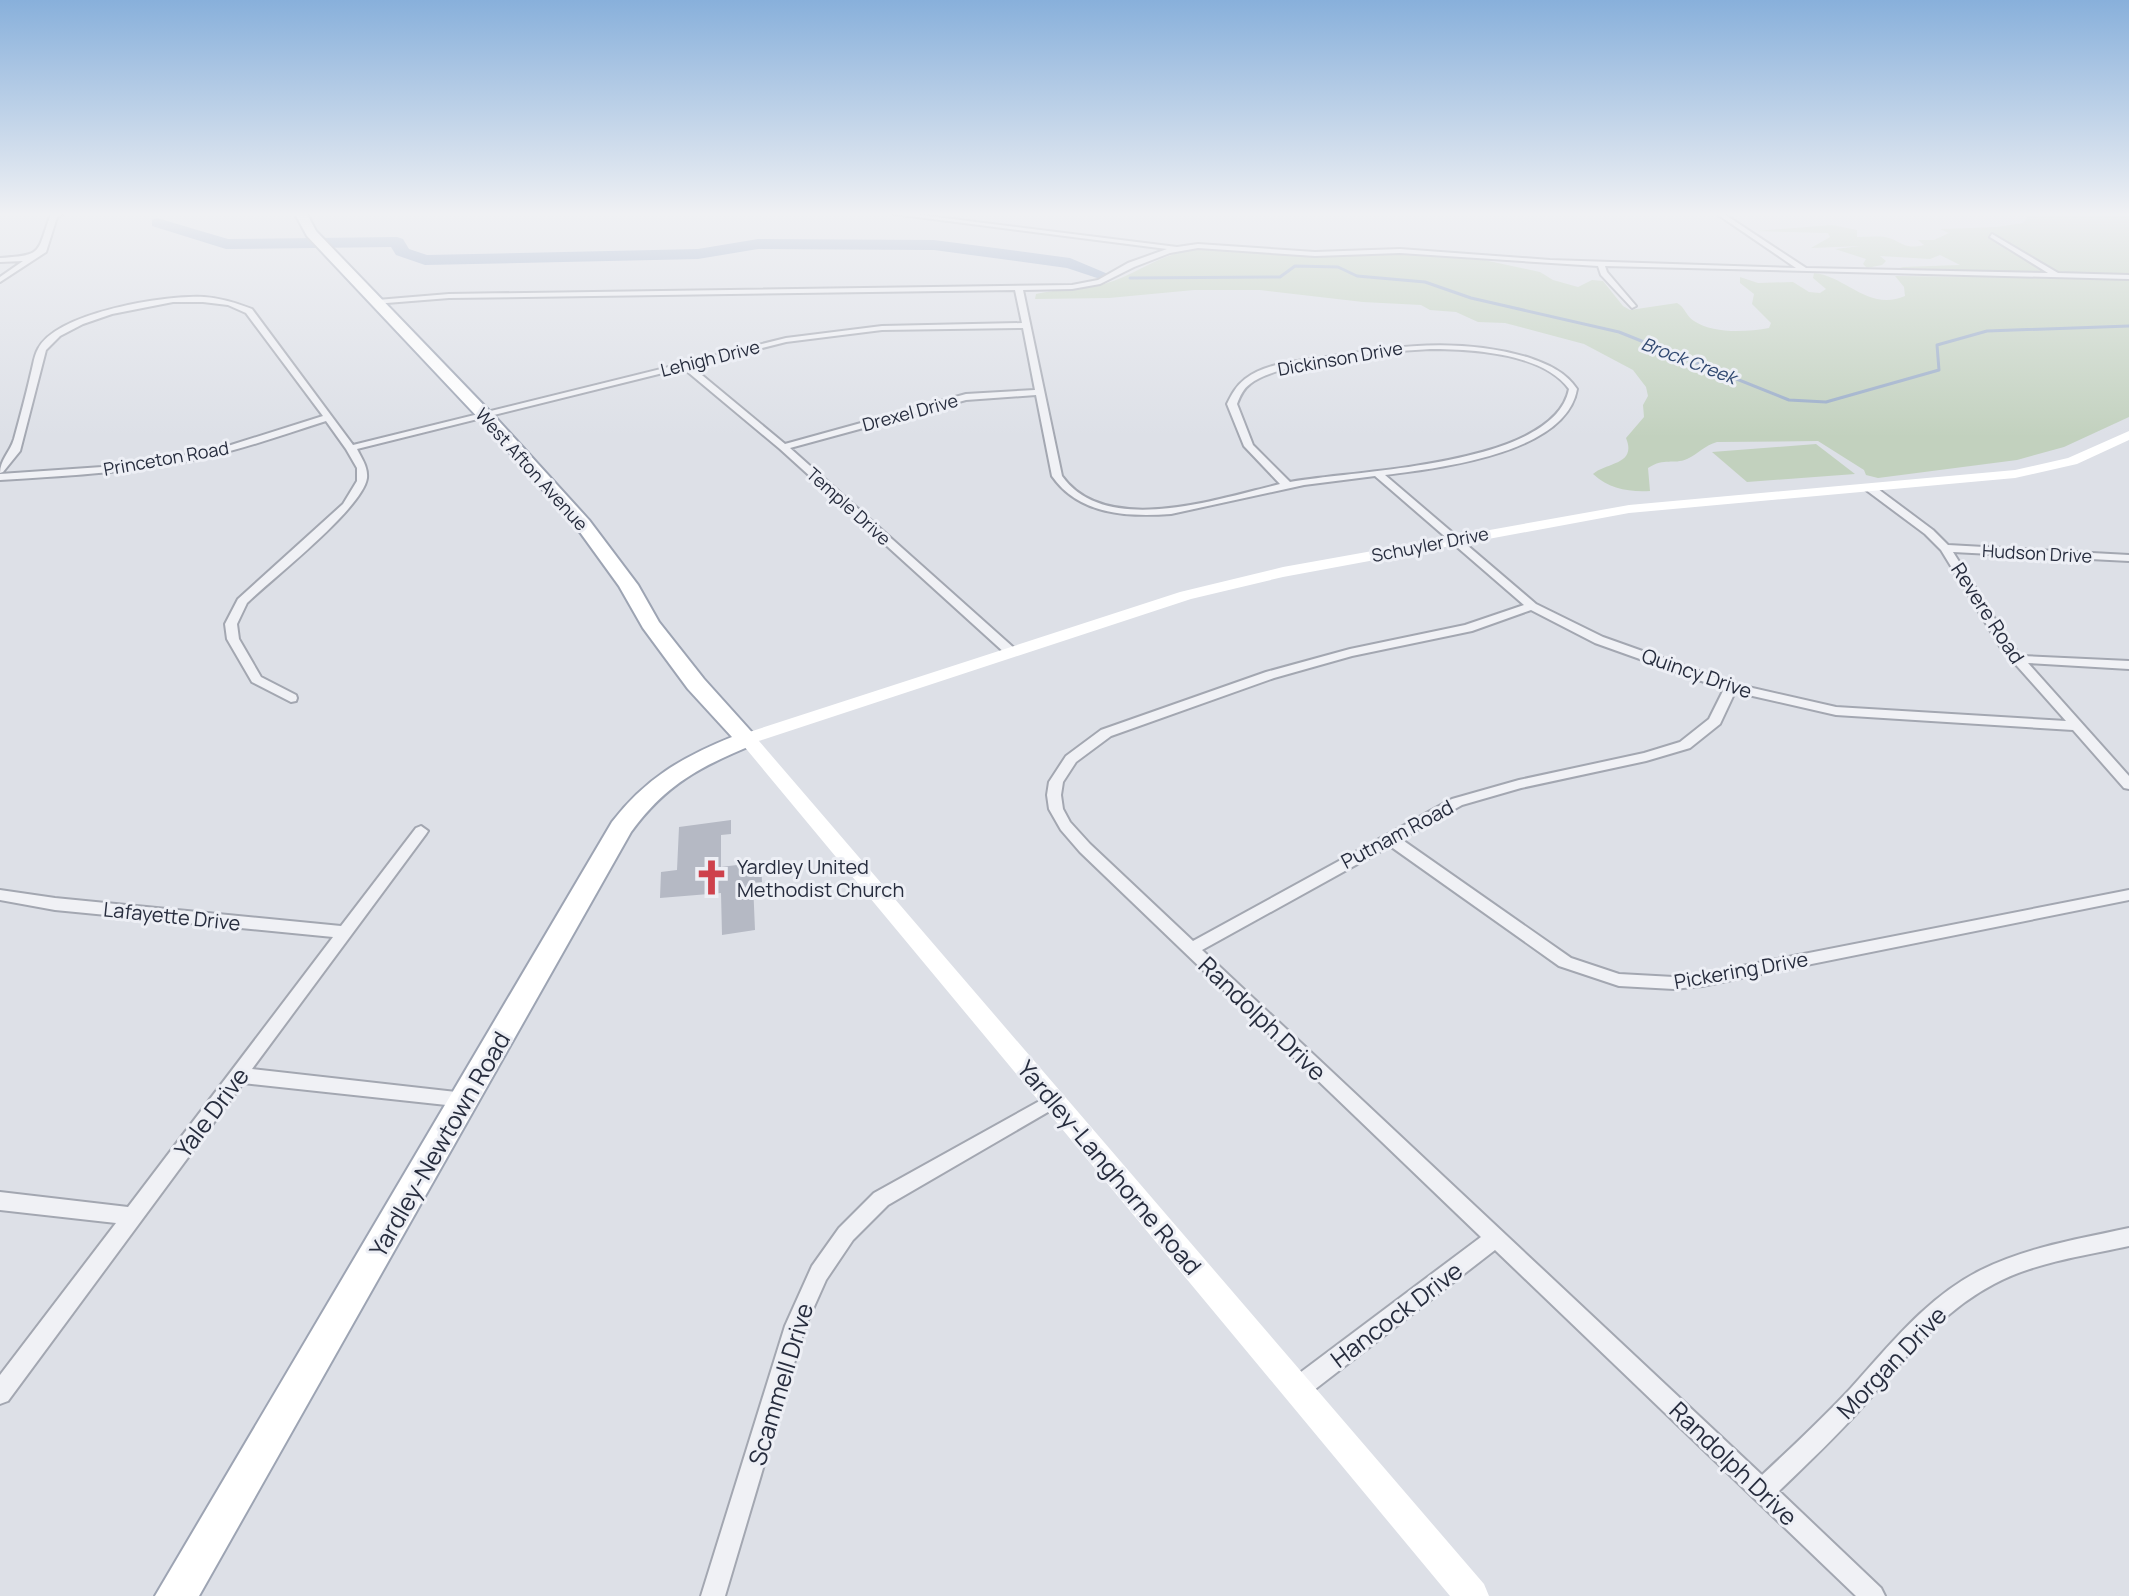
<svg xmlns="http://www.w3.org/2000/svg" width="2129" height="1596" viewBox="0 0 2129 1596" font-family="Manrope,sans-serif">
<rect width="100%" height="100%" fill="#dde0e7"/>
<!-- green -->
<g fill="#c2d1be">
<path d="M2029,214H2129V274L1893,270L1903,267L1960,265L1940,255L1930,259L1880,256L1886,261L1882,265L1867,268L1863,264L1866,259L1835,249L1861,246L1811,248L1830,237L1828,233L1755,231L1832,225L1857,230V237C1866,237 1876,236 1885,237C1903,241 1902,250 1924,245L1918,240H1934L1949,233L1940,229L1997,227L2023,223Z"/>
<path d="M1204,249L1309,256L1389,254L1484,260L1540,272L1553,280L1578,287L1592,280L1603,281L1623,306L1630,310L1677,303C1685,307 1686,316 1694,321C1713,334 1747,332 1769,328L1771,323L1752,304L1754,294L1740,283V277L1758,283L1793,282L1809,292L1820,293L1826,289L1813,278L1814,273C1846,276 1869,312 1905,296L1904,287L1895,276L2129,279V417L2064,447L2017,460L1878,478L1866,475L1864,470L1818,441L1717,442C1705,445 1698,454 1687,459C1673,465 1665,457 1648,468L1650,491C1628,492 1609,489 1593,474C1607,462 1637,465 1626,438L1644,417L1643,405L1648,396L1646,387L1633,370L1584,344L1505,323L1478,322L1456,312L1430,310L1421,305L1363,302L1260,290H1194L1109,298L1035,299L1036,294C1059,288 1082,291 1104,284C1142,273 1160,251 1204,249Z"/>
<polygon points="1816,444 1855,474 1747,482 1712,452"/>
</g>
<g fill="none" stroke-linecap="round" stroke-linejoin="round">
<!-- stream -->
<polyline stroke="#98abc8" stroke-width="3" points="1130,278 1280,277 1295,266 1338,267 1357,276 1425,282 1471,298 1619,332 1789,400 1826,402 1939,370 1937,345 1987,331 2129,326"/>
<!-- river -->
<polygon fill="#98abc8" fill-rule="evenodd" points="157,218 228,239 397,237 403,239 409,249 427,255 698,249 758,239 934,240 1070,258 1108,274 1100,279 1067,268 934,250 758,249 698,259 425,265 396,255 391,247 226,249 152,226 152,220"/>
</g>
<!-- building -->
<polygon fill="#b5b9c4" points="731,820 731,834 721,835 721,867 761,862 762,882 753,883 755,930 722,935 721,893 660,898 661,872 677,870 679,827"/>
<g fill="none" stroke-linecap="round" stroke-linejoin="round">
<defs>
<g id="street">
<path d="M51,214H63L57,217L46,252L0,282V277L23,261L0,262V258C45,255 36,253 51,214Z"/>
<path d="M894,214H912L1177,247L1198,244L1315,252L1400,249L1550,260L1796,268L1717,214H1724L1806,268L2048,273L1990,237L1992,234L2058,273L2129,275V279L1605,266L1607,272L1636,306L1632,308L1601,275L1598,266L1400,253L1315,256L1198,248L1170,253L1134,267L1100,284L1072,289L1023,290L1062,476C1106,538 1220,498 1280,484L1244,446L1227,404C1232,394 1236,386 1245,379C1267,362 1300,361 1327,357C1395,346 1459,337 1527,357C1547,364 1565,371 1577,389C1566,454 1438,468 1385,475L1536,604L1603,637L1735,684L1836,707L2066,721L2001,648L1941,550L1925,534L1866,490V486H1874L1933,530L1948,545L2129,555V561L1953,552L2010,643L2021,656L2129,661V669L2028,663L2129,776V789L2124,788L2073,730L1836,715L1735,692L1720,724L1690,748L1646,761L1521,788L1462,805L1401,839L1571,958L1619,974L1674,977L1702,974L2129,890V900L1702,986L1674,989L1619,986L1559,966L1390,846L1202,950L1762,1475C1792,1447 1822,1419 1850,1389C1890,1345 1927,1297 1981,1270C2027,1247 2079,1239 2129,1228V1246C2084,1256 2035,1262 1994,1284C1940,1312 1904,1360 1865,1404C1838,1435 1808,1463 1779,1491L1881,1588L1885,1596H1856L1495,1250L1305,1397L1297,1400L1289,1397L1286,1389L1289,1381L1481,1237L1080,852L1061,830L1049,809L1047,795L1049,782L1066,756L1101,730L1266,672L1350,649L1465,625L1524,605L1375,476L1304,485L1171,514C1127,517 1079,515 1052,476L1036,395L966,400L790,448L1014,648L1016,651L1014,654H1006L780,449L683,368L357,449C362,459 368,467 367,478C363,508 272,579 247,603L237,624L239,639L261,677L296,695L297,698L296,701L291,702L252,682L227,639L225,624L238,599L343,504L357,481V468L346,449L326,421C285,434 244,449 202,458C136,472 68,476 0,480V474L102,467L178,457L231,445L323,416L246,313L228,305L203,302H173L112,314L83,324L60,336L46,350L20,451L3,472L0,473C0,460 10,452 14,439C20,417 26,395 31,373C33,366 34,356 38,349C57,312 166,295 204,297C221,298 236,303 252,309L353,445L786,338L882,326L1022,323L1015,290L449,298L374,304V300H377L449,294L1072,285L1098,280L1128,263L1167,249ZM1023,328L1035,390L966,394L785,444L691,366L786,342L882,330ZM1430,349C1471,349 1543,353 1569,389C1554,467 1352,470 1290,482L1253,445L1237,404C1240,396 1243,389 1250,384C1278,361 1392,351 1430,349ZM1531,610L1595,643L1724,689L1709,719L1680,742L1644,753L1519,780L1452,799L1193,941L1090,844L1070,822L1063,809L1061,795L1063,782L1076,762L1111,736L1274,678L1352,656L1472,631Z"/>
<polygon points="421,826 428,831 426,834 252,1069 465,1093 471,1095 474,1100 471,1105 465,1107 243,1083 8,1401 0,1404 0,1375 116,1223 0,1210 0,1192 128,1207 333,937 55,910 0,900 0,890 55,898 341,926 416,828"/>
<polygon points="1054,1093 1060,1095 1063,1100 1060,1105 888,1205 853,1240 826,1280 805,1327 725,1596 701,1596 785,1326 812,1266 839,1228 874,1193"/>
</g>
<path id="primary" d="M295,214H307L316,231L498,420L589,520L638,585L659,622L704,679L758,739L755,744C701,766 666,784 631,832L199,1596H155L612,822C645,779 682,757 732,737L688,689L643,628L619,586L577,528L486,426L307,236Z"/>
</defs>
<!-- street casing -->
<use href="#street" stroke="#a3a7b1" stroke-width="4"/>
<!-- primary casing -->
<use href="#primary" stroke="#9da4b3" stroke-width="4"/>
<!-- street -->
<use href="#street" fill="#f0f1f5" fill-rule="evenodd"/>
<!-- secondary -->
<polygon fill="#fff" fill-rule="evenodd" points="2129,431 2129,440 2077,464 2015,478 1629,513 1283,577 1191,599 759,741 1484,1584 1489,1596 1450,1596 738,739 740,735 1180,592 1283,567 1629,505 2015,470 2068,458"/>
<!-- primary -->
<use href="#primary" fill="#fff" fill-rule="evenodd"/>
</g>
<!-- sky -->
<linearGradient id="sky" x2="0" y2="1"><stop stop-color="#88b0db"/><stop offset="0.49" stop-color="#f0f1f4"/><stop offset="1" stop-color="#f0f1f4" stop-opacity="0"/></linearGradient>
<rect width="2129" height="437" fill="url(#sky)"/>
<!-- icons -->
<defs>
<symbol id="church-bare" viewBox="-9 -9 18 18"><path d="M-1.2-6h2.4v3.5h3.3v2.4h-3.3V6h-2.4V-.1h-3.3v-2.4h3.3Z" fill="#ce414c" stroke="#edeff5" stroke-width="2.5" paint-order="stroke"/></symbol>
</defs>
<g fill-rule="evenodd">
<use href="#church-bare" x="686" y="852" width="51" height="51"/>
</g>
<g text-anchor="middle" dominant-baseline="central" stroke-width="6" stroke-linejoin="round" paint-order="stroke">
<!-- far-street labels -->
<g font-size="18" fill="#272d3e" stroke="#edeff5">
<text transform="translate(710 358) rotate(-14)">Lehigh Drive</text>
<text transform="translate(1340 358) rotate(-10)">Dickinson Drive</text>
<text transform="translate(910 412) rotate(-15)">Drexel Drive</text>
<text transform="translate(166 458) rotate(-10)">Princeton Road</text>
<text transform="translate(532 469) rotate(48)">West Afton Avenue</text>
<text transform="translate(849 506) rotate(42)">Temple Drive</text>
<text transform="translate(1430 544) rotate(-11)">Schuyler Drive</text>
<text transform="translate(2037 553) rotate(3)">Hudson Drive</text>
</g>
<!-- far-water labels -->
<g font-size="18" font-style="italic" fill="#314971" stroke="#edeff5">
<text transform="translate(1689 360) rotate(21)">Brock Creek</text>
</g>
<!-- street labels -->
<g font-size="20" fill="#272d3e" stroke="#edeff5">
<text transform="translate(1988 613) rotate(57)">Revere Road</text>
<text transform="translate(1697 673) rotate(19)">Quincy Drive</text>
<text transform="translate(1397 834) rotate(-28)">Putnam Road</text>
<text transform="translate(172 916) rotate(6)">Lafayette Drive</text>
<text transform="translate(1741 970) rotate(-10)">Pickering Drive</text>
</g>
<!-- poi labels -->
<g font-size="20" fill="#272d3e" stroke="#edeff5" text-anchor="start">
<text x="737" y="866">Yardley United<tspan x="737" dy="23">Methodist Church</tspan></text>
</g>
<!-- near-street labels -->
<g font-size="24" fill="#272d3e" stroke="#edeff5">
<text transform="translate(1263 1018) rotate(44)">Randolph Drive</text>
<text transform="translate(211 1112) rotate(-53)">Yale Drive</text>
<text transform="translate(439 1144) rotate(-60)">Yardley-Newtown Road</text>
<text transform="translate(1110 1167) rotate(50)">Yardley-Langhorne Road</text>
<text transform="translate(1396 1314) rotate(-37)">Hancock Drive</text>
<text transform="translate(1891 1362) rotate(-46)">Morgan Drive</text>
<text transform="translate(780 1384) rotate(-73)">Scammell Drive</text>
<text transform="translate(1734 1463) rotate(44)">Randolph Drive</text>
</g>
</g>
</svg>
